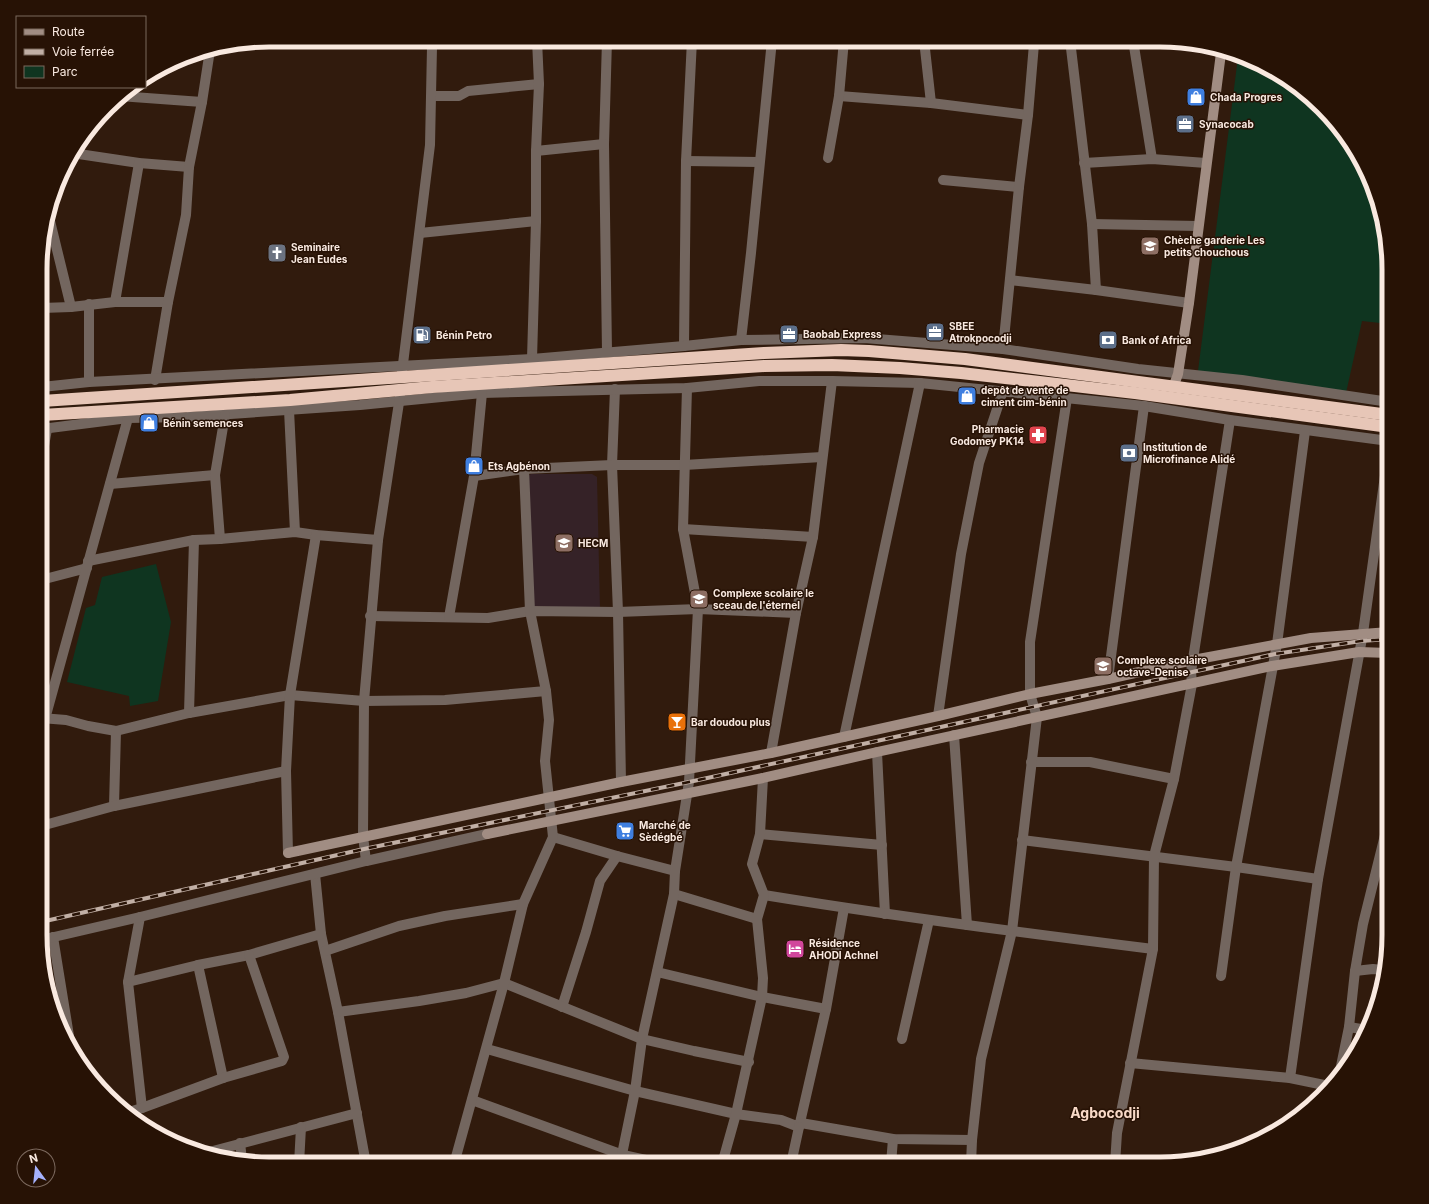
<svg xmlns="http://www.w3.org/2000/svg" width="1429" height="1204" viewBox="0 0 1429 1204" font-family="Inter,sans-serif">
<rect width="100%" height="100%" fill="#311b0d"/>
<!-- education -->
<polygon fill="#352227" points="531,474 592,474 597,477 600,609 531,606 528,476"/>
<!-- green -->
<g fill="#0f3520">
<polygon points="1238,57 1261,64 1322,107 1371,181 1388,254 1389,324 1362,321 1346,393 1198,371"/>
<polygon points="156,564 171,622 158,701 130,706 129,696 67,682 86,608 95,605 102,577"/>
</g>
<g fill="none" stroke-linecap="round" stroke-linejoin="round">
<!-- street -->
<g stroke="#73665f" stroke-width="10">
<polyline points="607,40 604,144 607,352"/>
<polyline points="924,40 931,103"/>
<polyline points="1070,40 1092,224 1096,290"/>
<polyline points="1133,40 1152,159"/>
<polyline points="119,96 202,102"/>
<polyline points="432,96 459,96 468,91 539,84"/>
<polyline points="839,96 931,103 1028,115"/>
<polyline points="536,151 604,144"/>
<polyline points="72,153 139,163 189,167"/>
<polyline points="828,158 839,96 844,40"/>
<polyline points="686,161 759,162"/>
<polyline points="1084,163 1152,159 1206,163"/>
<polyline points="943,180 1019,187"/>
<polyline points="49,217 71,307"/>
<polyline points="1092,224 1198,226"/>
<polyline points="420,233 536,221"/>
<polyline points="1010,280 1096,290 1189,303"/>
<polyline points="115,302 139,163"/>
<polyline points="89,304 89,382"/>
<polyline points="42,308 71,307 115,302 168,302"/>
<polyline points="741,340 751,253 772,40"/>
<polyline points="684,346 686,161 692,40"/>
<polyline points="1003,349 1019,187 1028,115 1034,44 1033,40"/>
<polyline points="532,359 536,221 536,151 539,84 537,40"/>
<polyline points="402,372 430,145 432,47 434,40"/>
<polyline points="155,380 168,302 186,215 189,167 202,102 210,50"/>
<polyline points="42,387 89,382 532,359 684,346 741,340 864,338 1003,349 1138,369 1242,380 1389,402"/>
<polyline points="615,389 612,465 618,612 621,782"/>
<polyline points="289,410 295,532"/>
<polyline points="42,429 128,418 187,417 360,405 482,393 687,388 759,381 832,381 920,383 1144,406 1230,420 1389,441"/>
<polyline points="42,457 47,429"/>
<polyline points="474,476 524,469 612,465 684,465 822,457"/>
<polyline points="110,484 215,475"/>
<polyline points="683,529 813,537"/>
<polyline points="220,539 215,475 225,415"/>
<polyline points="88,561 194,540 220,539 295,532 316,535 378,540"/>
<polyline points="41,580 87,568"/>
<polyline points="370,616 488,618 530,611 618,612 698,609 796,613"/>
<polyline points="449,617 474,476 482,393"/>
<polyline points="1108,679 1144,406"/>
<polyline points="189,713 194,540"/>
<polyline points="938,716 961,554 979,463 1003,391"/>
<polyline points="41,718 66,720 88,726 116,731 189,713 290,695 364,701 445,700 546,691"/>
<polyline points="45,719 128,418"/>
<polyline points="954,735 967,925"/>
<polyline points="844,737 920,383"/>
<polyline points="877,752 885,914"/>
<polyline points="771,753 796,613 813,537 832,381"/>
<polyline points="1031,762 1090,762 1174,779"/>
<polyline points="114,806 116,731"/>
<polyline points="41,826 114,806 286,771"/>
<polyline points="760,834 882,845"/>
<polyline points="553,837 617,856 675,871"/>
<polyline points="1022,840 1236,867 1318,879"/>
<polyline points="288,853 286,771 290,695 316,535"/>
<polyline points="366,861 363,836 364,701 378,540 400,396"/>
<polyline points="315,874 321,934 338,1012 366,1164"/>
<polyline points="674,894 757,919"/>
<path d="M764,895C893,916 1023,933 1153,949"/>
<polyline points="140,917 128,982 142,1108"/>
<polyline points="53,937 70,1042"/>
<polyline points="41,940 140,917 366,861 487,834"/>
<polyline points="325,951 399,926 445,916 523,904"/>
<polyline points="198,965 223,1078"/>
<polyline points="1355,971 1373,969 1382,970"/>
<polyline points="657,972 762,997 826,1009"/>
<polyline points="1221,976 1236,867 1277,644 1305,431"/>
<polyline points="128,982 198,965 249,955 321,934"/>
<polyline points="562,1007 586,932 600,881 617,856"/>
<polyline points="338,1012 419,1001 466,993 504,983 642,1039 694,1051 749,1062"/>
<polyline points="1349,1027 1367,1030"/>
<polyline points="902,1039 929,920"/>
<polyline points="487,1049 635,1091 736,1114 781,1120 799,1127 826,1009 844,908"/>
<polyline points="1130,1063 1290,1078 1329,1086"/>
<polyline points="1340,1071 1349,1027 1355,971 1363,924 1389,819"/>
<polyline points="1290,1078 1318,879 1363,633 1389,447"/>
<polyline points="472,1100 623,1155 664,1164"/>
<polyline points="129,1112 142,1108 223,1078 282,1061 284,1057 249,955"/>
<polyline points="801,1123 893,1139 972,1140"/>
<polyline points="240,1143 242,1159"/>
<polyline points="209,1152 357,1113"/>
<polyline points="299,1164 301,1127"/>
<polyline points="454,1164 504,983 523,904 553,837 545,761 549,720 546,691 530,611 524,469"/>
<polyline points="620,1164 635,1091 642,1039 674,894 675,871 689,782 698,609 683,529 687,388"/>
<polyline points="722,1164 736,1114 762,997 763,978 757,919 764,895 752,864 760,834 763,778"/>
<polyline points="791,1164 799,1127"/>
<polyline points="891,1164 893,1139"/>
<polyline points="971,1164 972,1140 981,1059 1012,931 1037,717 1030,694 1030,642 1067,398"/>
<polyline points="1115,1164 1117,1133 1153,949 1154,856 1174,779 1192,684 1191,672 1230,420"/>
</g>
<!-- secondary -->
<g stroke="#a18d83" stroke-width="10">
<polyline points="1174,385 1178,374 1189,303 1221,53"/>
<polyline points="487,834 763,778 877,752 1272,666 1359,652 1389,653"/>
<polyline points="288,853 621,782 771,753 938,716 1030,694 1108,679 1193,660 1311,638 1389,632"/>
</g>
<!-- highway -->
<g stroke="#e7c6b7" stroke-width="12">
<polyline points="42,401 764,353 841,350 869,351 965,359 1389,415"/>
<polyline points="42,415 290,400 432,387 764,366 832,365 900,368 961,373 1135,393 1389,427"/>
</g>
<defs>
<polyline id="rail" points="41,922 364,849 689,782 1275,654 1361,641 1389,639"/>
</defs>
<!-- rail casing -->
<use href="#rail" stroke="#c1afa5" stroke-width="4"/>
<!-- rail -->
<use href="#rail" stroke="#271205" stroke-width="2.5" stroke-dasharray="8" stroke-linecap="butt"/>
</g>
<!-- icons -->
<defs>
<symbol id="shop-square" viewBox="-11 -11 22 22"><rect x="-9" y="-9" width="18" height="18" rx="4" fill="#3f7fe0" stroke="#271205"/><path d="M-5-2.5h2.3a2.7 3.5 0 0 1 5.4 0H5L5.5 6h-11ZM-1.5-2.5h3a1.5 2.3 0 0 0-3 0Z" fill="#fff"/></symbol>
<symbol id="office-square" viewBox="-11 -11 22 22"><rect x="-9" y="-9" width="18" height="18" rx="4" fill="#5c6f8a" stroke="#271205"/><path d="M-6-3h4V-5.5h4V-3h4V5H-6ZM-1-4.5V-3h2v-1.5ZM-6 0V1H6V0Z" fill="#fff"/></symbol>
<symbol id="school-square" viewBox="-11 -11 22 22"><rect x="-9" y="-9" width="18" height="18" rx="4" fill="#8d6e63" stroke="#271205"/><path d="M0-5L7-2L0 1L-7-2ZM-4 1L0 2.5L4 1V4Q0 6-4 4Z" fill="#fff"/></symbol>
<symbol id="church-square" viewBox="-11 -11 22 22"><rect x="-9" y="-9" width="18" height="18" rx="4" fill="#6b7280" stroke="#271205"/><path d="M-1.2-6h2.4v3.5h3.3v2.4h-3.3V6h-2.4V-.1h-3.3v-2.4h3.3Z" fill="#fff"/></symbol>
<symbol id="fuel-square" viewBox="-11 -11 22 22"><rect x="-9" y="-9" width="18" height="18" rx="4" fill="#5c6f8a" stroke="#271205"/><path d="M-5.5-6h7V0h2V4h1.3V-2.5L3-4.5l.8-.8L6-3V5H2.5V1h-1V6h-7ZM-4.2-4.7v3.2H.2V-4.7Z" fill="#fff"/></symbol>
<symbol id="bank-square" viewBox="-11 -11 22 22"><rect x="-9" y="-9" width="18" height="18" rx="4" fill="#5c6f8a" stroke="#271205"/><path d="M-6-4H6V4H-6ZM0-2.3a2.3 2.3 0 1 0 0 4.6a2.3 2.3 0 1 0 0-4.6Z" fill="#fff"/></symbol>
<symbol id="pharmacy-square" viewBox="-11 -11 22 22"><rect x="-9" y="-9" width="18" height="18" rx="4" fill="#e0444e" stroke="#271205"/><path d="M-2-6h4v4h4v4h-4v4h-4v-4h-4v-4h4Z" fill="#fff"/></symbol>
<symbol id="university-square" viewBox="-11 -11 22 22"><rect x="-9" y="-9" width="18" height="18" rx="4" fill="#8d6e63" stroke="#271205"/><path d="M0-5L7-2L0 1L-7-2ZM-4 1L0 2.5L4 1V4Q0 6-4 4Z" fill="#fff"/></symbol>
<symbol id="bar-square" viewBox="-11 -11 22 22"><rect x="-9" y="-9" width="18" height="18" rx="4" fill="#e8710a" stroke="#271205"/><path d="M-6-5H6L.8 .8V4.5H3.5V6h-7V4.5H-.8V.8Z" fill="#fff"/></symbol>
<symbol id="supermarket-square" viewBox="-11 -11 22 22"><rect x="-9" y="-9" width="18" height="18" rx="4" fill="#3f7fe0" stroke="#271205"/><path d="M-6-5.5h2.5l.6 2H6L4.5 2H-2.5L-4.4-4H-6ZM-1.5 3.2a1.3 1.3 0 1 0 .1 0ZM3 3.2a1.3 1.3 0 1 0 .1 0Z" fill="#fff"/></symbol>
<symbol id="hotel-square" viewBox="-11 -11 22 22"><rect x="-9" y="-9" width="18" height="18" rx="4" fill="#d1479c" stroke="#271205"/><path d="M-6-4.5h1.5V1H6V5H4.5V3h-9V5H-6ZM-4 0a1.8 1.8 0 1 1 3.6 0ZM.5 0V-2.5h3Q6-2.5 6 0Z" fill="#fff"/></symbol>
</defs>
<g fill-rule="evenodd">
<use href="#shop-square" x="1185" y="86" width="22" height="22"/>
<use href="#office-square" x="1174" y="113" width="22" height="22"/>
<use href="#school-square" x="1139" y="235" width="22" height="22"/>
<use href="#church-square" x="266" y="242" width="22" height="22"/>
<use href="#office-square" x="924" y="321" width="22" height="22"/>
<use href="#office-square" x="778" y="323" width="22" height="22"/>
<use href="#fuel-square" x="411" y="324" width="22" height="22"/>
<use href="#bank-square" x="1097" y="329" width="22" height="22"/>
<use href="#shop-square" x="956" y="385" width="22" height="22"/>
<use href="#shop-square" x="138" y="412" width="22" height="22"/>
<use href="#pharmacy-square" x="1027" y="424" width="22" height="22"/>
<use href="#bank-square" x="1118" y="442" width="22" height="22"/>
<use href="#shop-square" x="463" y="455" width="22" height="22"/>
<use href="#university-square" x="553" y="532" width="22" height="22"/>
<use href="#school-square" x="688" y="588" width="22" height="22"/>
<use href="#school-square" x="1092" y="655" width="22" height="22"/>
<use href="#bar-square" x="666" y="711" width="22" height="22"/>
<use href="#supermarket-square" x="614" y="820" width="22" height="22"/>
<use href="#hotel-square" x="784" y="938" width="22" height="22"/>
</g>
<g text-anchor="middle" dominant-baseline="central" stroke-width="3" stroke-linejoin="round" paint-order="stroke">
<!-- poi labels -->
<g font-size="10" font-weight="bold" fill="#f9e9e0" stroke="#271205" text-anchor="start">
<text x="1210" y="97">Chada Progres</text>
<text x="1199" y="124">Synacocab</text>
<text x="1164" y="240">Chèche garderie Les<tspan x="1164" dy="12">petits chouchous</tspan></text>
<text x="291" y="247">Seminaire<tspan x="291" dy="12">Jean Eudes</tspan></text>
<text x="949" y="326">SBEE<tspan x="949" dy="12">Atrokpocodji</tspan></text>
<text x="803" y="334">Baobab Express</text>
<text x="436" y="335">Bénin Petro</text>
<text x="1122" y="340">Bank of Africa</text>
<text x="981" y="390">depôt de vente de<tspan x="981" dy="12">ciment cim-bénin</tspan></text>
<text x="163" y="423">Bénin semences</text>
<text x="1024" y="429" text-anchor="end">Pharmacie<tspan x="1024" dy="12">Godomey PK14</tspan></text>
<text x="1143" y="447">Institution de<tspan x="1143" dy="12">Microfinance Alidé</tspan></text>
<text x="488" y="466">Ets Agbénon</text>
<text x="578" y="543">HECM</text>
<text x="713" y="593">Complexe scolaire le<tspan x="713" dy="12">sceau de l'éternel</tspan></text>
<text x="1117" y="660">Complexe scolaire<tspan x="1117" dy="12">octave-Denise</tspan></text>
<text x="691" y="722">Bar doudou plus</text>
<text x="639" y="825">Marché de<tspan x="639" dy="12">Sèdégbé</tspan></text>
<text x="809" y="943">Résidence<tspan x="809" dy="12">AHODI Achnel</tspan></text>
</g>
<!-- district labels -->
<g font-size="14" font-weight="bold" fill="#f8d9c7" stroke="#271205">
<text x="1105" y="1112">Agbocodji</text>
</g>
</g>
<!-- crop -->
<path d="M0 0H1429V1204H0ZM269 47H1160A222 222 0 0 1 1382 269V935A222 222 0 0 1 1160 1157H269A222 222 0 0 1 47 935V269A222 222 0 0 1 269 47Z" fill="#271205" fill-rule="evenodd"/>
<path fill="none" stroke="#f9e9e0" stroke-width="5" d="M269 47H1160A222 222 0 0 1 1382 269V935A222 222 0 0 1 1160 1157H269A222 222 0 0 1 47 935V269A222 222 0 0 1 269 47Z"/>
<!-- legend -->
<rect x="16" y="16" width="130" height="72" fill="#271205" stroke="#7b685d"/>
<rect x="24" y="29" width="20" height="6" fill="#a18d83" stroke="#7b685d"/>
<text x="52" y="36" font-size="12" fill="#f9e9e0">Route</text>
<rect x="24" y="49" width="20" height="6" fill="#c1afa5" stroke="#7b685d"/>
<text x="52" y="56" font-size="12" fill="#f9e9e0">Voie ferrée</text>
<rect x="24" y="66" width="20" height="12" fill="#0f3520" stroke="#7b685d"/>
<text x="52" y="76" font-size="12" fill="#f9e9e0">Parc</text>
<!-- north arrow -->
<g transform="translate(36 1168) rotate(345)"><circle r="19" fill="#271205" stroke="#7b685d"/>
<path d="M0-3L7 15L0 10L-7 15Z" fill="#a5b1fc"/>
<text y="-6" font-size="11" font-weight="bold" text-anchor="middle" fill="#f9e9e0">N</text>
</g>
</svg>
